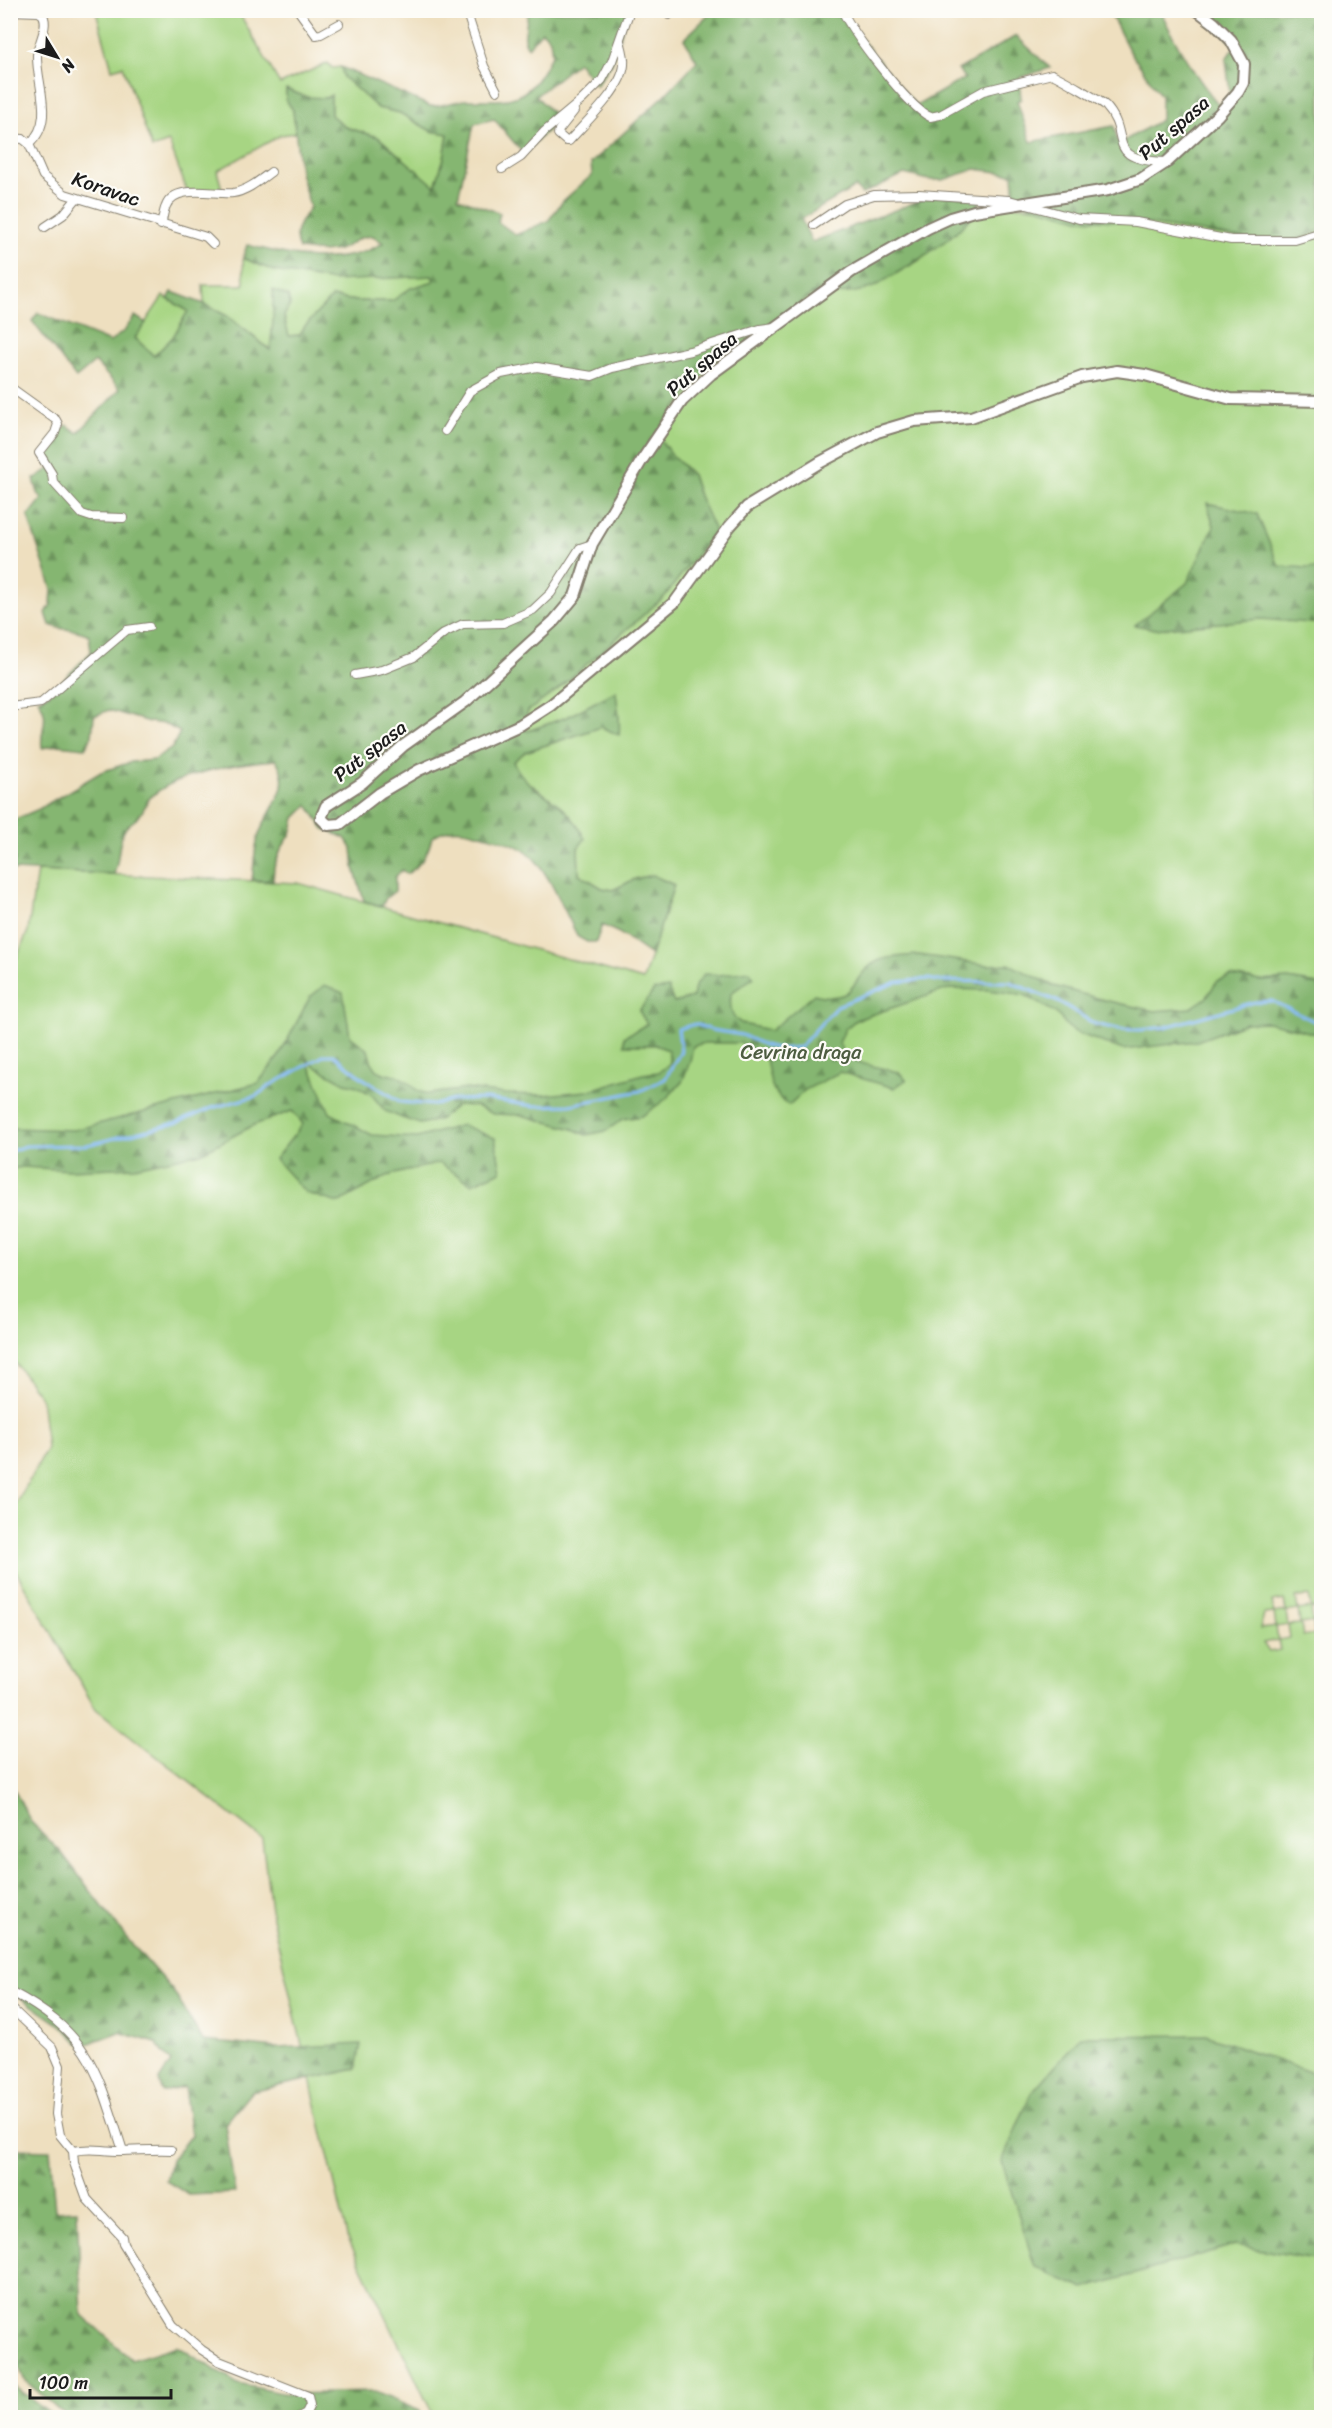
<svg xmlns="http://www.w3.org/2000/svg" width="1332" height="2428" viewBox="0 0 1332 2428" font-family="Sriracha,sans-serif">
<defs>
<pattern id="forest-firs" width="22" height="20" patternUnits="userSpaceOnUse" patternTransform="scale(1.5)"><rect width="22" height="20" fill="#85b671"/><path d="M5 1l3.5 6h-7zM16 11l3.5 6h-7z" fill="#6c935c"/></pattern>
</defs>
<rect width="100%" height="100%" fill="#fdfcf7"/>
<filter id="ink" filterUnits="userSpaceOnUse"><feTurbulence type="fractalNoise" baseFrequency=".0167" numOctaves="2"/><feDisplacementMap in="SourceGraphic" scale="12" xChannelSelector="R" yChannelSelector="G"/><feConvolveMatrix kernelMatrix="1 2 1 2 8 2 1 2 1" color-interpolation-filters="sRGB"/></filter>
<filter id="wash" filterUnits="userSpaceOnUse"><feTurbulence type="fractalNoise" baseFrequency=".008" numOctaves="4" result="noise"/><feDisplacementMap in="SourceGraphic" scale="24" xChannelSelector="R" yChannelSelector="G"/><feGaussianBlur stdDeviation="1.35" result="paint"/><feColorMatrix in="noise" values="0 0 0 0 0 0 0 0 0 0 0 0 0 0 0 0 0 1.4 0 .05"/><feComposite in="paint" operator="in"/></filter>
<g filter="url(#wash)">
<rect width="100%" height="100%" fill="#eedfbf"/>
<!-- green -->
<g fill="#a7d583" stroke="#627850" stroke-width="1.5" fill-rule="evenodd">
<path d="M96,11H238L280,84L328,63L332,68L341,67L344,77L378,108L400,113L431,131L448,134L444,158L435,187L378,137L345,127L331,115V95C318,104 299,94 286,89V100L293,110L295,133L281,135L217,171L223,193L187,191L169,142L152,148L123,66L112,69Z"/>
<path d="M997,204L1321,230L1322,1608L1311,1609L1313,1622L1322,1621L1321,1633L1315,1635L1317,1645L1322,1644L1321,2417H434L347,2236L272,1918L262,1839L95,1708L11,1563L10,1516L47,1448L41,1398L10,1356L11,971L28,931L37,871L298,883L643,980L674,885L652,875L635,879L613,890L602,888L579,874L578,848L550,798L521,777L513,762L525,752L601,727L619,734L616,692L567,717L528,731L522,728L528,711L557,690L665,596L714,531L699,496L692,475L670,453L656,434L673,406L812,294L895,274L918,261L959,229L979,208ZM1309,1596L1311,1608L1298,1610L1296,1598ZM1284,1600L1286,1611L1274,1613L1272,1602ZM1298,1610L1300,1624L1288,1625L1286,1612ZM1274,1613L1276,1627L1260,1629L1264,1614ZM1313,1622L1315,1634L1303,1636L1301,1624ZM1288,1625L1290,1638L1278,1640L1276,1627ZM1278,1640L1280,1650L1269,1652L1263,1643Z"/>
<polygon points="243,258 274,271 366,279 433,275 435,281 411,288 393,301 356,301 332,297 305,326 300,335 288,336 284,316 290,305 273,321 271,350 227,316 204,304 203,285 244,285"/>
<polygon points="163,296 188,311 173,337 154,356 135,338"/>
</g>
<!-- forest -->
<g fill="url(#forest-firs)" stroke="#506946" stroke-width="1.5">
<path d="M528,11H628L612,63L596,86L578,62L536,96L559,120L523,153L494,119L474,124L458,198L500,213L498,222L516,235L548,221L563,201L592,175L591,163L665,95L697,61L684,39L713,11H842L849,24L916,106L965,78L958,70L1016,36L1050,68L1019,78L1021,99L1017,101L1031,142L1114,126L1117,140L1120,143L1161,120V96L1129,50L1109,11H1161C1174,42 1197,79 1219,105L1230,94L1226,59L1235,46L1214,23L1217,11H1321V230L1295,240H1254L1136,222L1079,219L1015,201L1013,174L975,169L943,180H929L904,174L862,194L855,187L801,219L812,242L934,195L982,197C972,229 920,259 892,276C885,280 876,287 868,289C850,294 830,295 812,294L698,380L656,434L670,453L692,475L699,496L715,531L665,596L557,690L528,711L522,728L528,731L567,717L616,691C617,705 621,721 619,735L601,727L525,752L513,762C528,790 545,791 566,811C574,819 580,829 585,839L578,848L579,874L602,888L613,890L635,879L652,875L674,885L651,955L619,933L602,925L596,942H587L578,937C566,915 545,862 524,850C511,842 495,838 480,834C463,829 448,826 432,837C428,854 422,864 407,874L402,870L395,877V891L386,898L382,906L364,901L354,868L352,848L345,838L324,829L308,805L295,818L291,834L281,849L274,867L273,881L252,880C254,867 254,851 258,838C265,810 296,790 276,760C243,762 170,774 148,800C145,805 143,812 139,816C135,821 128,824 125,829C117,842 120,860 114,874L12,870L15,860L11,848V823L13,820L39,809L101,772L131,762L154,760L172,748L180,732L165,724L149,722L109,710L94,716L92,736L85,748L57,745L42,748C39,727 52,721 38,699L49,694L91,652L89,635C76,628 63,631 50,625L46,613L51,604L52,589L28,517L42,499L38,493L34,479L51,468C40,447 52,439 67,425L78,433L120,389L95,362L76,378L32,321L38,313L110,342L125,330L135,316L146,323L135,338L154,356L173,337L188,311L168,299L172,292L204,304L227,316L270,350L273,321V290L288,296L290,304L284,316L289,336L300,335L305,326L332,297L356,301H392L411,288L434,281L432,276L334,281L274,271L243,258L247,245C293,256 340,269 383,243L373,236C358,237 359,239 347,246C334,255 314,251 299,249C291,231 301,222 310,207L300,172L293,110L286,100V89L306,97L327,98L331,95V115L345,127L378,137L435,186L444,158L448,134L431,131L400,113L378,108L343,77L341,67L430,106C443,107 453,101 466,100C502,99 521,107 543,71C546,66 548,60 552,55L550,39L542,31L528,47L524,41Z"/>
<polygon points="1207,503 1257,514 1279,566 1321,569 1321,624 1261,619 1155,629 1135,625 1187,583 1214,526"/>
<path d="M919,955L988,965L1009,964L1054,986L1104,1000L1154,1011L1191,1008L1206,998L1217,981L1231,976L1261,981L1288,979L1318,984L1321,992V1035L1268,1022L1246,1023L1197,1041L1123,1050L1077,1033L1068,1027L1056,1013L1025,995L988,990L948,989L856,1020L845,1029L839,1043L845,1056L864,1064L898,1072L906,1080L894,1088L840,1072L805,1090L789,1105C770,1095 770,1078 766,1059L741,1043H705L693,1046L690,1061L682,1082L666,1099L642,1116L623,1119L606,1131L586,1135L573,1129L521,1115L493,1114L476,1106L457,1105L439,1120L420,1124L402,1118L385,1111L372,1095L357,1086L345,1083L314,1066L307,1059L330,1113L372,1135L417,1138L462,1125L495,1138L501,1171L472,1184L439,1163L387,1176L338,1203L306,1193L275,1159L303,1124L292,1111L254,1125L201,1153L135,1167L70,1170L23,1167L11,1169V1128L74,1130L258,1083L279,1056L310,997L325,985L343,993L350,1036L368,1050L371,1061L377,1070L386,1074L398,1076L407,1081L418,1091L428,1094L467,1089L506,1094L544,1095L587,1091L643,1074L659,1072L670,1063L668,1050L656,1045H624V1037L647,1024L639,1011L654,990L668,988L674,1003L693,997L695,986L704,974L719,975L749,971L754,977L731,993C727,1029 745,1022 770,1031L814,994C861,1006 848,975 878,961C889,956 907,956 919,955Z"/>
<polygon points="10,1782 31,1822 61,1852 125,1936 173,1991 203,2041 277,2048 361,2044 356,2069 251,2092 225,2124 235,2193 189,2195 166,2181 171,2160 191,2135 184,2087 163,2092 159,2080 171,2062 156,2043 119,2032 82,2046 63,2027 11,1991"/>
<polygon points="1206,2035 1318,2075 1321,2071 1321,2260 1234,2245 1084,2289 1035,2267 1002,2162 1031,2093 1081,2036"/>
<polygon points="10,2149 50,2150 55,2211 77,2210 82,2315 132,2360 177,2346 238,2384 287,2394 375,2392 420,2411 420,2417 72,2418 57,2409 24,2379 11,2347"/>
<polygon points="11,2384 54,2417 16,2417 11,2407"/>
</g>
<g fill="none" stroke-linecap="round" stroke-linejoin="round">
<!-- stream -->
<polyline stroke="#87bcf6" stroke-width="3" points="10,1151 26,1146 87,1145 176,1123 212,1108 256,1096 271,1085 325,1055 334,1055 364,1079 401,1102 434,1105 454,1100 486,1099 534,1106 570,1105 640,1091 665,1079 681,1051 678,1029 695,1024 712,1030 742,1035 764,1045 779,1049 800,1047 837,1006 897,982 928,979 939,981 1010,982 1061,1003 1095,1024 1118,1029 1140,1030 1165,1027 1255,1002 1272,1001 1322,1025"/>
</g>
</g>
<g filter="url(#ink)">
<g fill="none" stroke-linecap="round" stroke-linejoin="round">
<defs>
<g id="street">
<polyline points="298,10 316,35 321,34 339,24"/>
<polyline points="466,10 484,66 497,91"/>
<path d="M842,10C853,34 907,106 930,117L940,115L983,91L1052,74C1061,78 1099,100 1105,105C1134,136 1101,160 1167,162"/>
<path d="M10,11L39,12L43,15C49,27 38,42 37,55C36,84 56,121 29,144"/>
<polyline points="669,15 670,10"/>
<path d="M574,111L559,130L558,134L566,141H569C585,123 622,89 624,65C625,57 622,48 620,41"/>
<polyline points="10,138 23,139 29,144 43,176 65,194 193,233 206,237 213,244"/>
<polyline points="502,169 521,157 545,131 582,100 602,80 612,61 630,10"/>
<path d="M161,225C163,219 163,212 166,206C175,183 214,195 233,193C247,191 260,180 271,172"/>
<polyline points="814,225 845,204 874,195 919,194 1009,200 1079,219 1136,222 1231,240 1295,240 1322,232"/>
<polyline points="45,227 63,215 77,198"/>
<polyline points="10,387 56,420 58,424 55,433 39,453 52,474 53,482 82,514 91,517 123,518"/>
<polyline points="445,431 470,391 501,374 537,367 592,376 612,368 690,351 760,329 775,327"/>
<polyline points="355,675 382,670 414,657 444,633 463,624 503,623 533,610 551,593 580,548 592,544"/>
<polyline points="10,707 41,703 127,630 149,627"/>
<path d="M10,1991C91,2034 97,2070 123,2151"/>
<polyline points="10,2007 52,2047 60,2066 56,2114 60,2135 73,2151 74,2163 87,2199 122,2237 123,2244 173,2325 202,2350 219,2361 308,2396 310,2405 306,2413 297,2418"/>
<path d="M73,2151C92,2147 101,2151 119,2151C137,2151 153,2149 171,2150"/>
</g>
<polyline id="secondary" points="1197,10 1214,23 1231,40 1244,64 1243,83 1238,92 1218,115 1167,162 1141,179 1108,190 974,211 950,218 928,228 851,272 711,374 682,401 642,460 592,544 575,596 554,621 465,702 403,746 362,783 326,806 321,818 328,825 340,824 380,793 419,770 520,725 551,705 675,602 730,526 747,507 819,463 877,432 914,421 971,417 1082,377 1117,371 1145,375 1231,399 1322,401"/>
</defs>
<!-- street casing -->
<use href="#street" stroke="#857e6e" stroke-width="10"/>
<!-- secondary casing -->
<use href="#secondary" stroke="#857e6e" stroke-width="14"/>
<!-- street -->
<use href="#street" stroke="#fff" stroke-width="8"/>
<!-- secondary -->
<use href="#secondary" stroke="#fff" stroke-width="10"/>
</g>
</g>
<g text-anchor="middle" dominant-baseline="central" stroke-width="4.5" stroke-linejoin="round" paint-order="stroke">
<!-- street labels -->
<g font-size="20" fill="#1c1c1c" stroke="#fdfcf7">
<text transform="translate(1174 128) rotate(-41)">Put spasa</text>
<text transform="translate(106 189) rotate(19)">Koravac</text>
<text transform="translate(702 364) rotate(-41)">Put spasa</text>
<text transform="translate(370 751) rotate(-38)">Put spasa</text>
</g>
<!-- park labels -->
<g font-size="20" fill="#4d5d40" stroke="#fdfcf7">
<text x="801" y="1052">Cevrina draga</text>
</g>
</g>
<!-- margin -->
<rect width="1332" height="2428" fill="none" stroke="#fdfcf7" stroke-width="36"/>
<!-- north arrow -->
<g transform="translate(57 57) rotate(128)" stroke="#fdfcf7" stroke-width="4.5" paint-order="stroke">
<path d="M0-4.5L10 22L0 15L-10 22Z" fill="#1c1c1c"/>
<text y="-9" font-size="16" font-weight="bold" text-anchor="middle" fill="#1c1c1c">N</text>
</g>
<!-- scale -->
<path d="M30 2389v9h141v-9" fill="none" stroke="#1c1c1c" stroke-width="3"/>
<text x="39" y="2389" font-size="18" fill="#1c1c1c" stroke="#fdfcf7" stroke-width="4.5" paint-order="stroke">100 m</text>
</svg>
